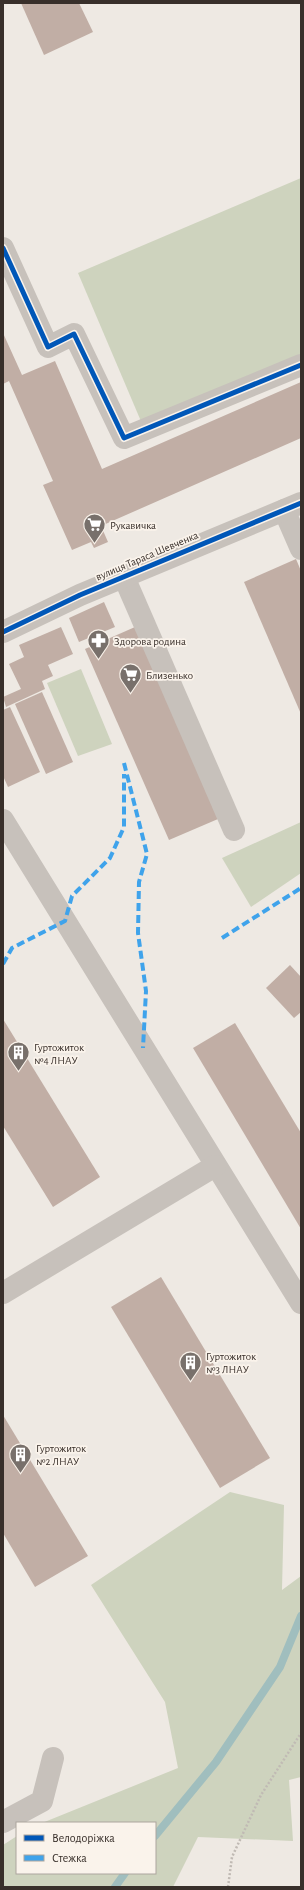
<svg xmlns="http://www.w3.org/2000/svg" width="304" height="1890" viewBox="0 0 304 1890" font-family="'Alegreya Sans',sans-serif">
<rect width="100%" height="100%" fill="#eee9e3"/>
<!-- green -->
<g fill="#ced3be">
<polygon points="301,178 301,359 143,426 78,273"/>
<polygon points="81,669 112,744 78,756 47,683"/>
<polygon points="301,822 301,873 251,907 222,858"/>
<polygon points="230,1492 284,1505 282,1590 301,1576 301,1777 289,1780 293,1841 198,1837 173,1887 3,1887 3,1845 17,1836 17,1873 155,1873 155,1823 42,1823 178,1768 165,1702 91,1585"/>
</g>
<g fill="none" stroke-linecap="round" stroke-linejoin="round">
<!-- stream -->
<g stroke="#a0bebe" stroke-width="8">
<polyline points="155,1836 216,1762 280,1667 301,1616"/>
<polyline points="115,1887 125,1873"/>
</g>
</g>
<!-- building -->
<g fill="#c1aea5">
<polygon points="21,3 79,3 93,32 44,55"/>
<polygon points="3,333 22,375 55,361 102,469 301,382 301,438 101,526 108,542 94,548 91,542 72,550 43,485 53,481 9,381 3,384"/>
<polygon points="296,559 301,571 301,714 244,582"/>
<polygon points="104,602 115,627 79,642 69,618"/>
<polygon points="61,627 73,654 48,665 53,676 42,681 45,689 6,707 3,697 21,689 9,664 24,657 19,645"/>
<polygon points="135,627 218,819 169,840 85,649"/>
<polygon points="42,692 73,762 46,774 15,704"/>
<polygon points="10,707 40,772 8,787 3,776 3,710"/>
<polygon points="290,965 301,977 301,1012 294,1018 266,988"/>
<polygon points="3,1019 100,1177 53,1207 3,1126"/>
<polygon points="235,1023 301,1133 301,1229 193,1048"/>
<polygon points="161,1277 270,1458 220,1488 111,1307"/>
<polygon points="3,1415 88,1556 35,1587 3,1533"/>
</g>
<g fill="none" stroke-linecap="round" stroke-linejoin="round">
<!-- path -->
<polyline stroke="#c0bab4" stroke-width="2.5" stroke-dasharray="2 2" stroke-linecap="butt" points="228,1887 232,1857 261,1795 301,1733"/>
<!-- minor -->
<g stroke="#c7c1bb" stroke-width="22">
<polyline points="3,248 48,347 74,334 124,438 301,365"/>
<polyline points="284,510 301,549"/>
<polyline points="124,577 234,830"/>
<polyline points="3,632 80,595 301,503"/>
<polyline points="3,820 301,1303"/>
<polyline points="3,1293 215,1166"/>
<polyline points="3,1822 42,1801 53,1758"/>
</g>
<!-- quiet -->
<g stroke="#3fa3eb" stroke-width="4" stroke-dasharray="8 4" stroke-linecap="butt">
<polyline points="124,763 147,854 139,882 138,933 146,991 143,1048"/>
<polyline points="222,938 301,888"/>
<polyline points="3,964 12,948 65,921 72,896 110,858 124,827 124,774"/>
</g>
<defs>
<g id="cycleway">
<polyline points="3,248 48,347 74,334 124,438 301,365"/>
<polyline points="3,632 80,595 301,503"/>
</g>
</defs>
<!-- cycleway casing -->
<use href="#cycleway" stroke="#faf3eb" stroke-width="8"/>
<!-- cycleway -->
<use href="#cycleway" stroke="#0057b8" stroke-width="5"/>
</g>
<!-- icons -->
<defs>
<symbol id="supermarket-pin" viewBox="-11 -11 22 30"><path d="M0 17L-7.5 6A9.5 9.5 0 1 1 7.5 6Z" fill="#78706b" stroke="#faf3eb"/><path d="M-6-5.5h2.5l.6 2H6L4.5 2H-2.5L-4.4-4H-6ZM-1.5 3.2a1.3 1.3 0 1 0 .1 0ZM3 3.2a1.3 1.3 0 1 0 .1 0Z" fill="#fff"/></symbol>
<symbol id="pharmacy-pin" viewBox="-11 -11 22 30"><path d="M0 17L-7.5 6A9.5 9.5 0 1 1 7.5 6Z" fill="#78706b" stroke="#faf3eb"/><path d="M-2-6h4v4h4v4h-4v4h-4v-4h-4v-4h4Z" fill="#fff"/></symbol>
<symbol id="building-pin" viewBox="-11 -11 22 30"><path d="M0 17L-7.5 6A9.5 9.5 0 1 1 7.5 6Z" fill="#78706b" stroke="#faf3eb"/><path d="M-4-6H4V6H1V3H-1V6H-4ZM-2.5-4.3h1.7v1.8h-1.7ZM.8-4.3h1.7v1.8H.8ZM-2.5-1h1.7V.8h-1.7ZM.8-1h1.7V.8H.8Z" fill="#fff"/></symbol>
</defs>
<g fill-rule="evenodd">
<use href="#supermarket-pin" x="82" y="512" width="25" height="34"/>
<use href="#pharmacy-pin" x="86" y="628" width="25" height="34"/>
<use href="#supermarket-pin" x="118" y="662" width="25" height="34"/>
<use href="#building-pin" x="6" y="1040" width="25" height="34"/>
<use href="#building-pin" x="178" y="1350" width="25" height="34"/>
<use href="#building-pin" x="8" y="1442" width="25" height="34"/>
</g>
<g text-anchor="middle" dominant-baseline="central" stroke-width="3.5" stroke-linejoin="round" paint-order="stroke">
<!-- poi labels -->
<g font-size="11" fill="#382f2a" stroke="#faf3eb" text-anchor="start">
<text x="110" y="525">Рукавичка</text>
<text x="114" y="641">Здорова родина</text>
<text x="146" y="675">Близенько</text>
<text x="34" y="1047">Гуртожиток<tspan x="34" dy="13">№4 ЛНАУ</tspan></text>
<text x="206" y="1356">Гуртожиток<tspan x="206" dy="13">№3 ЛНАУ</tspan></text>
<text x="36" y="1448">Гуртожиток<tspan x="36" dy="13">№2 ЛНАУ</tspan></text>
</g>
<!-- street labels -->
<g font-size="11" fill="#382f2a" stroke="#faf3eb">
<text transform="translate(147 556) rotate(-23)">вулиця Тараса Шевченка</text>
</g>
</g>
<!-- border -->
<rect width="304" height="1890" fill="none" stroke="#382f2a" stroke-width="8"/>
<!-- legend -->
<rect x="16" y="1822" width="140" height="52" fill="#faf3eb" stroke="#aca59e"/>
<rect x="24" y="1835" width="20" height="6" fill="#0057b8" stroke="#aca59e"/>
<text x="52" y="1842" font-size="12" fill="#382f2a">Велодоріжка</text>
<rect x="24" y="1855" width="20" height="6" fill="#3fa3eb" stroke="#aca59e"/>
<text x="52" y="1862" font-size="12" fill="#382f2a">Стежка</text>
</svg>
